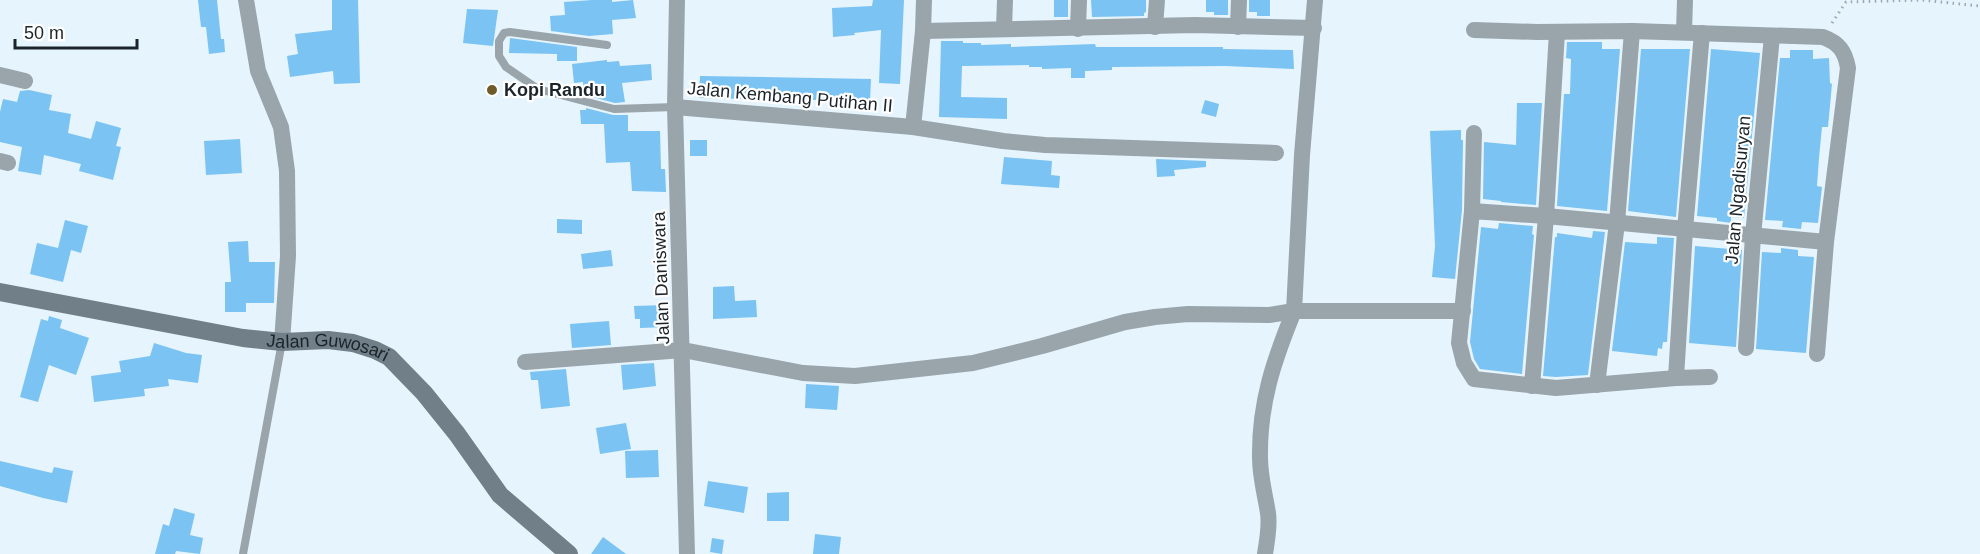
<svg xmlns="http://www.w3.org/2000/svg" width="1980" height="554" viewBox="0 0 1980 554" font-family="Arial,sans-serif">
<rect width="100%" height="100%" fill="#e6f4fe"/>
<!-- building -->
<g fill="#7ac3f2">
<polygon points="198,0 217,0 221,39 224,39 225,52 209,54 206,27 201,27"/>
<polygon points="332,0 358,0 360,83 334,84 333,71 290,77 287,56 298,54 295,34 332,30"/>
<polygon points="592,0 612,0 612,2 633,0 636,18 612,20 613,34 589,36 551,31 550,16 565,15 564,2"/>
<polygon points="873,0 904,0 900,84 879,83 881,30 854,33 855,35 833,37 832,8 872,6"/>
<rect x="1054" y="0" width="14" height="17"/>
<polygon points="1091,0 1146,0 1146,12 1144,13 1144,16 1092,17"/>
<polygon points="1206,0 1228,0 1228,15 1214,15 1214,12 1206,12"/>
<polygon points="1249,0 1270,0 1270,16 1257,16 1257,12 1249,12"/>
<polygon points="467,9 498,10 493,46 463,43"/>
<polygon points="510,38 577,47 577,61 557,61 557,54 509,53"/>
<polygon points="941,41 963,41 963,43 981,43 981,45 1011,44 1011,47 1095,44 1096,47 1223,47 1223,49 1293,50 1294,69 1225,66 1112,67 1112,70 1085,71 1085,78 1071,78 1071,68 1042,69 1042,67 1029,67 1029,65 962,66 961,97 1007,98 1007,119 939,117"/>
<polygon points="1567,42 1602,42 1602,49 1620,49 1607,211 1557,206 1564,94 1570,94 1571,59 1566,58"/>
<polygon points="1641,49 1690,49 1676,217 1628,211"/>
<polygon points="1711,49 1760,53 1744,218 1731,217 1731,223 1717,221 1717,218 1697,216"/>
<polygon points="1790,50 1813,50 1813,59 1829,58 1830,83 1832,84 1828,127 1822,127 1819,158 1817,186 1822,187 1818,223 1802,222 1801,229 1782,227 1783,221 1765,220 1780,58 1790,58"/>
<polygon points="607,60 607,62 619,61 620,66 651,64 652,80 622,83 625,102 615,103 584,95 583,82 574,83 572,64"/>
<polygon points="700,76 871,79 870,101 699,98"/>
<polygon points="29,90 52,95 49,110 71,114 68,133 91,139 96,121 121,128 116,146 121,147 113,180 79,171 81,164 44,155 41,175 18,171 22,147 0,142 0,112 3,99 17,102 20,91"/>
<polygon points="1205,100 1219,104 1216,117 1201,113"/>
<polygon points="1517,103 1542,103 1536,205 1501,202 1501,201 1483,199 1484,142 1516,145"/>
<polygon points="586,108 613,115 628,115 628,131 660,131 661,169 665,169 666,192 632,191 630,162 606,163 604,124 581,124 580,110 586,110"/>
<polygon points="1461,130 1461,140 1463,140 1462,210 1455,279 1432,277 1435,246 1430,131"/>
<polygon points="240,139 242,173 206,175 204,141"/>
<rect x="690" y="140" width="17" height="16"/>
<polygon points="1004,157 1052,161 1051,175 1060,176 1059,188 1001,184"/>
<polygon points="1156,159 1206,161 1206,167 1174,170 1175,176 1157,177"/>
<polygon points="557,219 582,220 582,234 557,233"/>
<polygon points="65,220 88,226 81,253 71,250 63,282 30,274 37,243 58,248"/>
<polygon points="1499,223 1533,226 1532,234 1534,235 1522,374 1480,369 1474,359 1470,342 1481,227 1498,229"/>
<polygon points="1593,231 1605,232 1588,375 1556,377 1543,376 1555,237 1557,237 1557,233 1592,238"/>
<polygon points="1657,237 1674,238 1667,342 1663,342 1662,349 1658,348 1657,356 1612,351 1625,242 1657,244"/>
<polygon points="248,241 249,262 275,262 274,303 246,303 246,312 225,312 225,282 231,282 228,242"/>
<polygon points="1695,246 1742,250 1736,347 1689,343"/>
<polygon points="1781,248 1798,250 1798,256 1814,257 1806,353 1756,349 1762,252 1781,253"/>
<polygon points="611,250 613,266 583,269 581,254"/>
<polygon points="734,286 735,301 756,300 757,317 713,319 713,287"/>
<polygon points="666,305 667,327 640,328 640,319 635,319 634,306"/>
<polygon points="49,316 62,320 60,328 89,338 76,375 49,365 38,402 20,397 41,319 48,321"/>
<polygon points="609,321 611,345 572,348 570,324"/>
<polygon points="154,343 186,353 202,355 198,383 168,379 169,386 144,389 145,396 94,402 91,376 121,372 119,361 150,356"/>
<polygon points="654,363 656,386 623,390 621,365"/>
<polygon points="566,369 570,406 541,409 538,380 531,380 530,372"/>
<polygon points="806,384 839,386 837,410 805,408"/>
<polygon points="626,423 631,449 600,454 596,428"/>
<polygon points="658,450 659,477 626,478 625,451"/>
<polygon points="0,461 52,473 54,467 73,471 67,503 43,498 0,486"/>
<polygon points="708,481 748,487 744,513 704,506"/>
<polygon points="789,492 789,521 767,521 767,493"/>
<polygon points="174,508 195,514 190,535 203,538 200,554 176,551 175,554 155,554 163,524 169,526"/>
<polygon points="815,534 841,537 839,554 813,554"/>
<polygon points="603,537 626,554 591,554"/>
<polygon points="712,538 724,540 722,554 710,552"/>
</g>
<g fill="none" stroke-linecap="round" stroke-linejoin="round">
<!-- path -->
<polyline stroke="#9ba7af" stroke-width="3" stroke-dasharray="1.5 4.5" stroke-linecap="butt" points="1832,23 1846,2 1922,0 1980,6"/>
<!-- lane -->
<g stroke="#9aa4ab" stroke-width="8">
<polyline points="607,45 510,32 504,33 499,41 499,56 506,67 538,89 614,109 675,107"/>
<polyline points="243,554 282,342"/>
</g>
<!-- street -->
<g stroke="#9aa4ab" stroke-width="16">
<polyline points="246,0 258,71 281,127 287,171 288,256 282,342"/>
<polyline points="677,0 675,107 687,554"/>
<polyline points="1315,0 1302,155 1294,311 1463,311"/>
<polyline points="1155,27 1157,0"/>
<polyline points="1238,27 1239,0"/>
<polyline points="1004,29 1005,0"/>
<polyline points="1078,29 1079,0"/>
<path d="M1474,30L1537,32L1632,31L1823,37C1839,43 1845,51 1848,68L1826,242L1546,216L1472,211L1459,343L1464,363L1474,379L1556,388L1676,378L1710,377"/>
<polyline points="923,31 1195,25 1314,28"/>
<polyline points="1684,32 1685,0"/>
<polyline points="0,75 25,81"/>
<polyline points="675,107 913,127 923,31 924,0"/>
<polyline points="913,127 1003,141 1045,145 1276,153"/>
<polyline points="0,161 8,163"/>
<polyline points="1472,211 1474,133"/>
<polyline points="1746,348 1753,236 1772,36"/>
<polyline points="1817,354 1826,242"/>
<polyline points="525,362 683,350 803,373 855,376 973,363 1042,346 1125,322 1155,317 1188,314 1269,315 1294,311"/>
<polyline points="1676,378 1685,230 1702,33"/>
<polyline points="1597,385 1617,223 1632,31"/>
<polyline points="1532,386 1546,216 1557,32"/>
<path d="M1265,554C1267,540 1270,527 1268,513C1265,494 1260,477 1260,458C1259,403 1274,360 1294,311"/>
</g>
<!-- secondary -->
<path stroke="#717f88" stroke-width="18" id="s1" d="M0,292L243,338L282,342L328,340L353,343L375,350L389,357L424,393L457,434L500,495L569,554"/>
</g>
<!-- markers -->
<circle fill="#6e5b29" stroke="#fff" stroke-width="2" cx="492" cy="90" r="6"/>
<g text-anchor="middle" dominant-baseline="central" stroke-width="4.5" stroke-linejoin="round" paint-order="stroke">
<!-- poi labels -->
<g font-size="18" font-weight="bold" fill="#1b242a" stroke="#fff" text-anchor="start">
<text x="504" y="90">Kopi Randu</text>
</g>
<!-- street labels -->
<g font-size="18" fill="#1b242a" stroke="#fff">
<text transform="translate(790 97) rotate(5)">Jalan Kembang Putihan II</text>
<text transform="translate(1738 190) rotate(-85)">Jalan Ngadisuryan</text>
<text transform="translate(661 278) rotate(-92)">Jalan Daniswara</text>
<text stroke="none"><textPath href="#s1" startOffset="333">Jalan Guwosari</textPath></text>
</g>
</g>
<!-- scale -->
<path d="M15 39v9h122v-9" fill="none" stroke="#1b242a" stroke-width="3"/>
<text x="24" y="39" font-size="18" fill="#1b242a" stroke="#ffffff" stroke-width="4.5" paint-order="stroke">50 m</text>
</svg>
